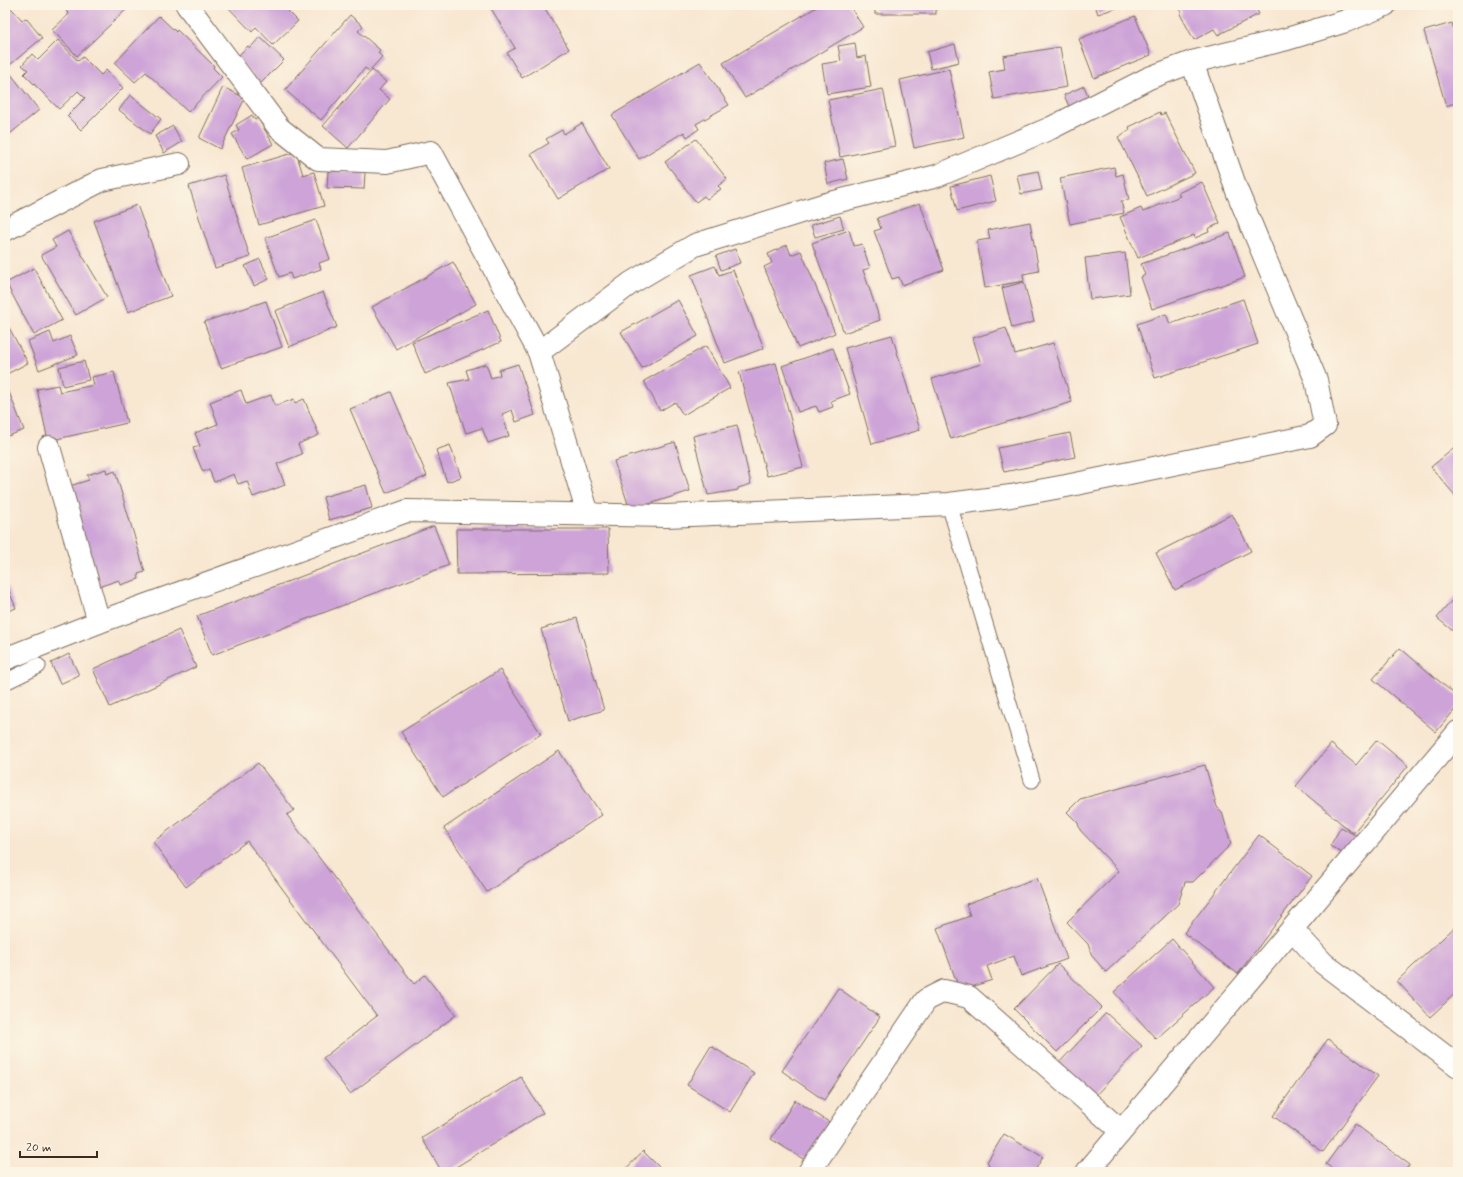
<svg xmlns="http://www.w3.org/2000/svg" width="1463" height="1177" viewBox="0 0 1463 1177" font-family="Mynerve,sans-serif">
<rect width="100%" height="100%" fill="#fcf5e5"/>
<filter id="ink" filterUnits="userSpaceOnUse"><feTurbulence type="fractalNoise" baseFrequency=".025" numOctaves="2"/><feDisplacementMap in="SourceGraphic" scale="8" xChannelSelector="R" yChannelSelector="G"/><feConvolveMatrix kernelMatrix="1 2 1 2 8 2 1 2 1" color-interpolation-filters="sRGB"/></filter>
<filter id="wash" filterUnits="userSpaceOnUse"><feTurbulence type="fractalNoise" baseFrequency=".012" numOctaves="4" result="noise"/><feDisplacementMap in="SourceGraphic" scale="16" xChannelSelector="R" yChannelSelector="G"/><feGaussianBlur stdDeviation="0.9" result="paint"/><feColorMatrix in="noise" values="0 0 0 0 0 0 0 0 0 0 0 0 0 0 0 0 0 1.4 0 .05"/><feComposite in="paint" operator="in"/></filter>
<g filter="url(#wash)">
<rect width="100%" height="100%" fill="#f8e7d1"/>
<g id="blocks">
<!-- building -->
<g fill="#cea4d8">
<polygon points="72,5 131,5 77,56 52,30 69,14 66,11"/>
<polygon points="226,5 282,5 298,21 273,45 256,27 252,32"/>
<polygon points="489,5 543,5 569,49 522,78 507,53 515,48"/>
<polygon points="820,5 849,5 863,27 745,98 723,63"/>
<rect x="875" y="5" width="61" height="9"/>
<polygon points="1095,5 1125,5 1098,14"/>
<polygon points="1178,5 1254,5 1259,14 1218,35 1214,29 1194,40 1180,14 1182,13"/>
<polygon points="11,8 22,20 26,18 42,38 5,69 5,13"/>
<polygon points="350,15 363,26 358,31 380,50 378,53 382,57 369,71 365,68 321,120 285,90"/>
<polygon points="159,16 176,32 177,30 214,66 213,68 222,77 188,112 146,72 135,82 115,63"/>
<polygon points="1135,16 1151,55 1094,78 1079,39"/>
<polygon points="1452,23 1458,45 1458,102 1446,106 1424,31"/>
<polygon points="260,37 284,60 261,83 236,58 248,46 250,48"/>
<polygon points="58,40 78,61 83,57 101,75 106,70 123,88 81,130 67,116 85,98 78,91 59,109 24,74 28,70 22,65 32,54 38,60"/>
<polygon points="855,43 857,58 866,56 871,87 827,94 822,64 841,61 838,46"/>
<polygon points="955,44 959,62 931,69 927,52"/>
<polygon points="1060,47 1067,87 994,99 989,72 1005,69 1003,56"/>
<polygon points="700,62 729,105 696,124 699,129 687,137 684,132 639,159 612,115"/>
<polygon points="949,69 964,137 914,148 900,80"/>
<polygon points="372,70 386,82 379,90 390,99 348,148 323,126"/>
<polygon points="10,73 39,110 5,138 5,77"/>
<polygon points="1084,86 1091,103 1071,111 1064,95"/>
<polygon points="223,87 245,98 220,149 199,138"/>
<polygon points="883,89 895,146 840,157 828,100"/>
<polygon points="130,95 161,119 150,134 119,110"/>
<polygon points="1160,112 1161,115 1165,113 1195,173 1147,196 1118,137 1130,130 1129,127"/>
<polygon points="252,115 255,120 258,118 273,144 247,159 232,134 239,130 236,125"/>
<polygon points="582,123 609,169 558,199 531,154 549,143 546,139 562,130 564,134"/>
<polygon points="173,126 182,142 164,153 155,136"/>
<polygon points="696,139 727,179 718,186 721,189 707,199 704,196 696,202 665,162"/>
<polygon points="296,152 303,175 314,172 324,206 259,225 242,168"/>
<polygon points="843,159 848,179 828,184 824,163"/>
<polygon points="1114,167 1116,176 1123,174 1129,200 1121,201 1124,213 1070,224 1060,178"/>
<polygon points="328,171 365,172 364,189 327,188"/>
<polygon points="1038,171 1042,190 1021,194 1017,175"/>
<polygon points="224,175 250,257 215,268 189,186"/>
<polygon points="990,176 996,201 957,211 951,186"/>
<polygon points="1202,182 1220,223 1208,229 1209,232 1195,238 1194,235 1138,258 1120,217 1141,208 1143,212 1180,196 1178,193"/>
<polygon points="920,203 944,270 902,285 899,277 892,279 874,231 881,229 877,218"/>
<polygon points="137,205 171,296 128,312 94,221"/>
<polygon points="840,216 844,229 815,237 811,225"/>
<polygon points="316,220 330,259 319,263 321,269 292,279 290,273 279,277 265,238"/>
<polygon points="1030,222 1039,271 1023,274 1024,281 985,288 977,241 990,239 988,230"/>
<polygon points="849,230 854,246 862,244 870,268 863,270 880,320 844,333 812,243"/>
<polygon points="68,231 107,297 76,315 41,255 56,247 52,240"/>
<polygon points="1230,233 1245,277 1152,309 1141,277 1145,275 1141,264"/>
<polygon points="787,245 791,255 801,251 835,333 798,348 764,267 772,263 768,254"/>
<polygon points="735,249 740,263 721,270 716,256"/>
<polygon points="1125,253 1130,294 1090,299 1085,258"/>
<polygon points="260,259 269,279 254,286 245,266"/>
<polygon points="453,262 476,304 396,349 372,307"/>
<polygon points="715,266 719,275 733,270 764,348 725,363 691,275"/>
<polygon points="34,268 62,320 34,335 6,283"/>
<polygon points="1024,282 1034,322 1012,328 1002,288"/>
<polygon points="323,292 337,327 289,347 275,311"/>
<polygon points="1243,299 1258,344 1155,378 1137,324 1166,314 1170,324"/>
<polygon points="678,300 698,336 642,368 621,332"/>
<polygon points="266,301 282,347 221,368 204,322"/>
<polygon points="488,310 501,342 425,374 412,342"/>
<polygon points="5,320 28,363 5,375"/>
<polygon points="1006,328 1015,354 1053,343 1072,402 951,439 932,379 981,364 973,338"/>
<polygon points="50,332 54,343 70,336 78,355 39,370 28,341"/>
<polygon points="892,335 920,430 872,444 845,348"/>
<polygon points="706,346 730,388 683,415 675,402 660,411 644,381"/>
<polygon points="833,348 850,394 831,401 833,407 819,412 816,406 798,412 782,366"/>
<polygon points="84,361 89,380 63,386 59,367"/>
<polygon points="776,363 803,467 767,476 739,372"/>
<polygon points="486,364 491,378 500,375 499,370 518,364 535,415 516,422 512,410 502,414 509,436 488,443 482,428 466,433 449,383 469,379 466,370"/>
<polygon points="114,372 127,423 48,441 37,389 58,385 60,392 94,385 92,377"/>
<polygon points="241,390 246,404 271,395 275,406 294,399 295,403 304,399 319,435 298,444 302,454 277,464 285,485 253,497 247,481 238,484 234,474 214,482 209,469 203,472 193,448 200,446 195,433 218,424 210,402"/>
<polygon points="9,392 24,430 8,436 5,428 5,393"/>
<polygon points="391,392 427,476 386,493 350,409"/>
<polygon points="737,425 751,484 738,488 738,490 708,495 693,436"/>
<polygon points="1070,433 1075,457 1004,472 998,448"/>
<polygon points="675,442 690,491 630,510 614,461"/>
<polygon points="450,445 461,477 447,482 436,450"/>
<polygon points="1458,445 1458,499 1431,467"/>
<polygon points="106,469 107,474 115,471 145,572 138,574 139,579 120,585 119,580 98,587 66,487 89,480 87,475"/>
<polygon points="366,485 372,508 329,520 323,497"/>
<polygon points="1232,514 1251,551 1175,590 1156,553"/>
<polygon points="434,526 449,565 212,655 197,616"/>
<polygon points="456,529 608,529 609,573 457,574"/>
<polygon points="5,581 16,608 5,612"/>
<polygon points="1458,593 1458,635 1437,618"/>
<polygon points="577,618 604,710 568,721 541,629"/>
<polygon points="179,630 196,667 110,707 93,669"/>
<polygon points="1400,648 1458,697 1458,706 1436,732 1373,679"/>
<polygon points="69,654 79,675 60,684 51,663"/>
<polygon points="500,670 541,734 443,797 401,732"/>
<polygon points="1377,740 1408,766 1353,833 1296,786 1331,744 1356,765"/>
<polygon points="559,751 602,815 487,892 444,828"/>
<polygon points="258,763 294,810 287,815 414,984 425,975 456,1015 350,1094 323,1058 377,1016 247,841 186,887 153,842"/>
<polygon points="1205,765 1217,807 1222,812 1231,844 1193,882 1185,882 1178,904 1106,972 1092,956 1088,944 1067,922 1119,871 1080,830 1078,823 1067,812 1080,799"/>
<polygon points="1341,827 1360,838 1349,857 1330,846"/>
<polygon points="1259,835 1312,876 1238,974 1184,933"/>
<polygon points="1037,878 1067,959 1021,976 1014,956 987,966 992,980 960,991 937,928 970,916 966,904"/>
<polygon points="1458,924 1458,991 1430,1017 1397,981"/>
<polygon points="1172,939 1214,987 1156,1039 1114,992"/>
<polygon points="1058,964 1102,1007 1057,1052 1014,1009"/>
<polygon points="838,988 880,1017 824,1100 782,1071"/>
<polygon points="1106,1013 1142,1046 1093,1098 1057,1065"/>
<polygon points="1328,1039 1378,1076 1323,1152 1273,1116"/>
<polygon points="711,1046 754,1073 730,1112 687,1085"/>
<polygon points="521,1077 543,1113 448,1172 442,1172 422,1138"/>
<polygon points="795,1100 832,1124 808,1162 771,1139"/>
<polygon points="1355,1124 1410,1165 1405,1172 1336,1172 1326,1164"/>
<polygon points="1004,1134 1043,1157 1034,1172 984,1172 989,1164 987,1162"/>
<polygon points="643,1151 664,1172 623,1172"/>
</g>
</g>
</g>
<g filter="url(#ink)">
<use href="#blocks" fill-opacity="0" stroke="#7d6c5d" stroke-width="1"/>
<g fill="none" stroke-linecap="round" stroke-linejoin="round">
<defs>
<g id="service">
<polyline points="949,504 1032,780"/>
<polyline points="5,682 38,666"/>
</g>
<g id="minor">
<polyline points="187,5 279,128 318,159 387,162 431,152 539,352 588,514"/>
<polyline points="5,230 102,180 179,164"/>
<polyline points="539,352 631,283 695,245 823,205 937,176 1051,128 1149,78 1192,62 1287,39 1346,21 1385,5"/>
<polyline points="49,447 99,622"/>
<polyline points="5,659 99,622 407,511 666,516 949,504 1011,496 1066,486 1310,436 1325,425 1316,380 1237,191 1192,62"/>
<polyline points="1292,929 1458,732"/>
<polyline points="809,1172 926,1000 944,991 969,997 1121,1131"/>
<polyline points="1087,1172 1292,929 1323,963 1458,1066"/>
</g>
</defs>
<!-- service casing -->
<use href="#service" stroke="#7d6c5d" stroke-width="17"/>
<!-- minor casing -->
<use href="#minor" stroke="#7d6c5d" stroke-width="24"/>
<!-- service -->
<use href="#service" stroke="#fff" stroke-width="15"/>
<!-- minor -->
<use href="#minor" stroke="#fff" stroke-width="22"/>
</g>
</g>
<!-- margin -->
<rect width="1463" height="1177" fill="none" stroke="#fcf5e5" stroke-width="20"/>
<!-- scale -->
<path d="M20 1151v6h77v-6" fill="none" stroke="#3b2a1e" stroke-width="2"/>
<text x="26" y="1151" font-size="12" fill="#3b2a1e" stroke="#fcf5e5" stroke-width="3" paint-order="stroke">20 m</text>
</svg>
